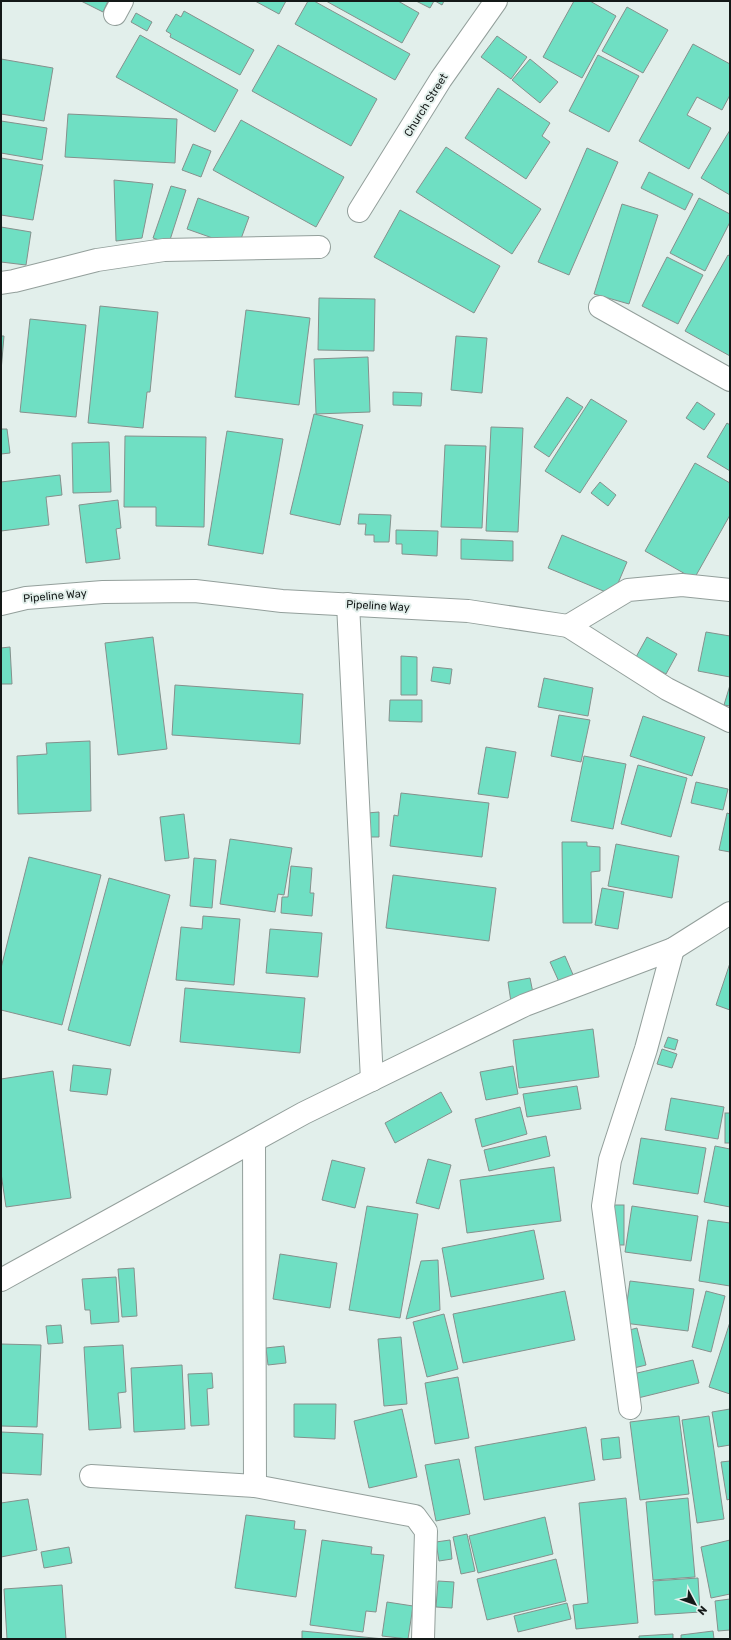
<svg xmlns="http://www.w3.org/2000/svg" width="731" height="1640" viewBox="0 0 731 1640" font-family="Rubik,sans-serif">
<rect width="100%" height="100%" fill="#e2efeb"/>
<!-- building -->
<g fill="#6fdfc3" stroke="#85918d">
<polygon points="81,1 108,1 103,12"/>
<polygon points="255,1 286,1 279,14"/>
<polygon points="308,1 314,1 410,54 395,80 295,24"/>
<polygon points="326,1 398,1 419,13 402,43"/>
<polygon points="416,1 434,1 430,8"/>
<polygon points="435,1 444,1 442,5"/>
<polygon points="574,1 590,1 616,16 582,78 543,57"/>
<polygon points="627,7 668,30 643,73 602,51"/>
<polygon points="184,11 254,50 240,75 170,37 171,34 166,31 176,14 181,17"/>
<polygon points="136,13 152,22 147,31 131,22"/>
<polygon points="140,35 238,90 215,132 116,77"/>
<polygon points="497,36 527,57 511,79 481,57"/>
<polygon points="693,44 730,64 730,95 722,110 697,97 687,115 711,128 689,169 639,141"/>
<polygon points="278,45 377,99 351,146 252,91"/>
<polygon points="598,55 639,76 609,132 569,111"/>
<polygon points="1,59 53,68 44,121 1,114"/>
<polygon points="530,59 558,82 540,103 512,80"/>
<polygon points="498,88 550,123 542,136 550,142 526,179 465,138"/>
<polygon points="68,114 177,119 175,163 65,157"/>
<polygon points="241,120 344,177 316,227 213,170"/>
<polygon points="1,121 47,128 42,160 1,153"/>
<polygon points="730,130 730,195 701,178"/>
<polygon points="193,144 211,151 201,177 182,170"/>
<polygon points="446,147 541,209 512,254 416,192"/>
<polygon points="587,148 618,162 569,275 538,262"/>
<polygon points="1,158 43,165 33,220 1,215"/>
<polygon points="649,172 693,194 685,210 641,188"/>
<polygon points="114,180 153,184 142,238 116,241"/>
<polygon points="171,186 186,190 169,243 153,238"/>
<polygon points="198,198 249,217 238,247 187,229"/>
<polygon points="699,198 730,214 730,222 705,271 670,253"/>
<polygon points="622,204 658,215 629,304 594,294"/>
<polygon points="400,210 500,266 474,313 374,257"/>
<polygon points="1,227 31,232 26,265 1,262"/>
<polygon points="728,255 730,256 730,356 685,331"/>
<polygon points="667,257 703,275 678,324 642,306"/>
<polygon points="319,298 375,299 374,351 318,350"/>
<polygon points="100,306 158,312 150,392 147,392 143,428 88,423"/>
<polygon points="246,310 310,318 299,405 235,397"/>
<polygon points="30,319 86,325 76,417 20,412"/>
<polygon points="1,336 4,336 1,371"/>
<polygon points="456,336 487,338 482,393 451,390"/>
<polygon points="368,357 370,412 316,414 314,359"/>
<polygon points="393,392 422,393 421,406 393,405"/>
<polygon points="567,397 583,407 549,457 534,447"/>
<polygon points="591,399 627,421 580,493 545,471"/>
<polygon points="697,402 715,414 704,430 686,418"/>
<polygon points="314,414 363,425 340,525 290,514"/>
<polygon points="727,423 730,425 730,471 707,457"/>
<polygon points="491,427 523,428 518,532 486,531"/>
<polygon points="1,429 7,429 10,453 1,454"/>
<polygon points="227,431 283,439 263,554 208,545"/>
<polygon points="125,436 206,437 204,527 156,526 156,507 124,507"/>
<polygon points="109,442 111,492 73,493 72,443"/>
<polygon points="445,445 486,446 482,528 441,527"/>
<polygon points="695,463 730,483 730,515 694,579 645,551"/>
<polygon points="60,475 62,495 46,497 49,525 1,531 1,482"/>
<polygon points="600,482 616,495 608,506 591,493"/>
<polygon points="118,500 121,528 116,529 120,559 86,563 79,505"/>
<polygon points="359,514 391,515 389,542 374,542 374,535 365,535 366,524 358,524"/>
<polygon points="396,530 438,531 437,556 402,554 402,544 396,544"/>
<polygon points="562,535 627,562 613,595 548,568"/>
<polygon points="461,539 513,541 513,561 461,559"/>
<polygon points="706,632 730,636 730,677 698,671"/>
<polygon points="153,637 167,749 118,755 105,643"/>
<polygon points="647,637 677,654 666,674 636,657"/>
<polygon points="10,647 12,684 1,684 1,648"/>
<polygon points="401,656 417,657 417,695 401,695"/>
<polygon points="433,667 452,669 450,684 431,681"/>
<polygon points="544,678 593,688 588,716 538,707"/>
<polygon points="175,685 303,694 300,744 172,735"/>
<polygon points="730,685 730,706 724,705"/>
<polygon points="390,700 422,700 422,722 389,721"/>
<polygon points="559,715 590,720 581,762 551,756"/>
<polygon points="643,716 705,737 692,776 630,756"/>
<polygon points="90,741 91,811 18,814 17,756 47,754 46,743"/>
<polygon points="486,747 516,752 508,798 478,794"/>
<polygon points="584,756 626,764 613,829 571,821"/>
<polygon points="638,765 687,778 671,837 621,824"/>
<polygon points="696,782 728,789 723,810 691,803"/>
<polygon points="401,793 489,803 482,857 390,846 394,815 398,816"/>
<polygon points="379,812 379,837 367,837 367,813"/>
<polygon points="727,813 730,814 730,852 719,850"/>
<polygon points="184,814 189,858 165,861 160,817"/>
<polygon points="230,839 292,848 284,895 278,894 275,912 220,904"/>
<polygon points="562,842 587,842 587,846 600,847 600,871 591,872 592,923 563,923"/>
<polygon points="616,844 679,856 672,898 608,886"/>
<polygon points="29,857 101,875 62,1025 1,1010 1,968"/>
<polygon points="194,858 216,860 212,908 190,906"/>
<polygon points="291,866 312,868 310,893 314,893 312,916 281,913 282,897 288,897"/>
<polygon points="393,875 496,888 489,941 386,928"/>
<polygon points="109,878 170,895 130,1046 68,1030"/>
<polygon points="602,888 624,892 618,929 595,925"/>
<polygon points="203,916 240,919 234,985 176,980 181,927 202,929"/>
<polygon points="270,929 322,933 318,977 266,973"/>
<polygon points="565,956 574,977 560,984 550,962"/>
<polygon points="730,963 730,1010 716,1005"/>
<polygon points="530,978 534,998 511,1002 508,982"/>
<polygon points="185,988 305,998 300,1053 180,1042"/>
<polygon points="593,1029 599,1077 519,1088 513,1040"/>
<polygon points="668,1037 678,1040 675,1050 664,1047"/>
<polygon points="662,1049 677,1054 672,1068 657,1064"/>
<polygon points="73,1065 111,1069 107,1095 70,1091"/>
<polygon points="513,1066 518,1094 486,1100 480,1072"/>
<polygon points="53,1071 71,1198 6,1207 1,1173 1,1079"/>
<polygon points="577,1086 581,1109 527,1117 523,1094"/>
<polygon points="441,1092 452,1112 395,1143 385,1123"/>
<polygon points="671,1098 724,1107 718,1139 665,1130"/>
<polygon points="520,1107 527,1134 482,1147 475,1119"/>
<rect x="725" y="1113" width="5" height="30"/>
<polygon points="546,1136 550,1156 489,1171 484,1150"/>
<polygon points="641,1138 706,1148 698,1194 633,1184"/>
<polygon points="715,1146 730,1149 730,1207 704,1202"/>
<polygon points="428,1159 451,1165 439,1209 416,1203"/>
<polygon points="332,1160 365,1168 355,1208 322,1200"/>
<polygon points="554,1167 561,1221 467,1233 460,1180"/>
<rect x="610" y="1205" width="14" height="40"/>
<polygon points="367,1206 418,1214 400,1318 349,1310"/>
<polygon points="632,1206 698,1216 691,1261 625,1252"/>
<polygon points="708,1220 730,1223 730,1286 699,1281"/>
<polygon points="534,1230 544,1279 451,1297 442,1248"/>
<polygon points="280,1254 337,1263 330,1308 273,1299"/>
<polygon points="438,1260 440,1310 406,1319 421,1261"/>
<polygon points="134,1268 137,1316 122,1317 118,1269"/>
<polygon points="116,1277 119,1322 91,1324 90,1310 85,1310 82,1279"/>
<polygon points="630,1281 694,1289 688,1331 624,1323"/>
<polygon points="565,1291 575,1340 463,1363 453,1314"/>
<polygon points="706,1291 725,1296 711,1352 692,1347"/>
<polygon points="444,1314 458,1369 427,1377 413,1322"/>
<polygon points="730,1322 730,1394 709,1387"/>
<polygon points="61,1325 63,1343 48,1344 46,1326"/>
<polygon points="637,1328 646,1365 630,1369 622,1332"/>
<polygon points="401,1337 407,1404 384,1406 378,1339"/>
<polygon points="1,1344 41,1345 37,1427 1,1426"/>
<polygon points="123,1345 126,1392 118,1393 121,1428 89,1430 84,1347"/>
<polygon points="284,1346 286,1363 268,1365 266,1348"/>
<polygon points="693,1360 699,1383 638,1398 633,1374"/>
<polygon points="182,1365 185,1429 134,1432 131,1368"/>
<polygon points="212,1373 213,1388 207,1389 209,1425 191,1426 188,1374"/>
<polygon points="458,1377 469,1438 435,1444 425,1383"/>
<polygon points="294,1404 336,1404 335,1439 294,1437"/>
<polygon points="402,1409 417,1477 369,1488 354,1421"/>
<polygon points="730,1409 730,1445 718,1447 712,1412"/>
<polygon points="679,1416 689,1494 640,1500 630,1422"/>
<polygon points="709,1416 724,1519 697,1523 682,1420"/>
<polygon points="586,1427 595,1480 484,1500 475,1447"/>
<polygon points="1,1432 43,1434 41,1475 1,1473"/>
<polygon points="619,1437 621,1458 603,1460 601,1439"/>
<polygon points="459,1459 470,1514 436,1521 425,1465"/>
<polygon points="730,1461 730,1499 727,1500 721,1462"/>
<polygon points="626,1498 638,1623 576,1629 573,1605 588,1603 579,1503"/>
<polygon points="688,1498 695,1577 653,1580 646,1502"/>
<polygon points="28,1499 37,1550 1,1557 1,1503"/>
<polygon points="246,1515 295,1521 294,1529 306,1530 296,1597 235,1588"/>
<polygon points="545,1517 553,1554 478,1573 469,1536"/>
<polygon points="467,1534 475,1571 461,1574 453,1537"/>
<polygon points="322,1540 372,1547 371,1554 384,1555 376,1612 366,1611 363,1632 310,1625"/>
<polygon points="450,1540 452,1559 439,1561 436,1542"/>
<polygon points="730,1540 730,1594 711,1598 701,1547"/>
<polygon points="69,1547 72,1563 44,1568 41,1552"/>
<polygon points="556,1559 566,1601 487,1620 477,1579"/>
<polygon points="698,1578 700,1612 655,1615 653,1581"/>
<polygon points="438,1581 454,1582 452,1608 436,1607"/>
<polygon points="62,1585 66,1639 7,1639 4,1589"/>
<polygon points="730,1599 730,1630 718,1631 715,1601"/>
<polygon points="387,1602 413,1606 408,1639 382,1636"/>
<polygon points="567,1603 571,1619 518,1632 514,1616"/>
<polygon points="302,1631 384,1639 302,1639"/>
<polygon points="713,1631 714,1639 681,1639 681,1635"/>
<polygon points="673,1634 673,1639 639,1639 639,1636"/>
</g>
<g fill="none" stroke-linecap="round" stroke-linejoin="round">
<defs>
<g id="street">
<polyline points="115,14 122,1"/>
<polyline points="359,211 441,79 496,1"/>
<polyline points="1,283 14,281 97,260 164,250 319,247"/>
<polyline points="600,307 730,380"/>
<polyline points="1,604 26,598 103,592 195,591 282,601 468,611 568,626 667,689 730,721"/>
<polyline points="348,604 372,1080"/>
<polyline points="568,626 628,590 682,585 730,590"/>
<polyline points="254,1141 255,1486"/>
<polyline points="1,1280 304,1113 525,1005 673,949 730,913"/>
<polyline points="630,1408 603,1206 610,1160 646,1049 673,949"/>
<polyline points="91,1476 255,1486 415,1516 426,1531 423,1639"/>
</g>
</defs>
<!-- street casing -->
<use href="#street" stroke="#939f9b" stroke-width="24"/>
<!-- street -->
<use href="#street" stroke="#fff" stroke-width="22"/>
</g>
<g text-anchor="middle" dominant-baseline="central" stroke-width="4" stroke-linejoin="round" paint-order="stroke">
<!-- street labels -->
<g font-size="11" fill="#141918" stroke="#e2efeb">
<text transform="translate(426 105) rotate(-58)">Church Street</text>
<text transform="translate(55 596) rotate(-5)">Pipeline Way</text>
<text transform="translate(378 606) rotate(3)">Pipeline Way</text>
</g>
</g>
<!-- border -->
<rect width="731" height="1640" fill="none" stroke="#141918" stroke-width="4"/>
<!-- north arrow -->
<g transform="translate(695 1604) rotate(131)" stroke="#e2efeb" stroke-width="3" paint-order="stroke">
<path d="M0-3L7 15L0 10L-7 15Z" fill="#141918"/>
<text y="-6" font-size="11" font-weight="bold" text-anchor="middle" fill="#141918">N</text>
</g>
</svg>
